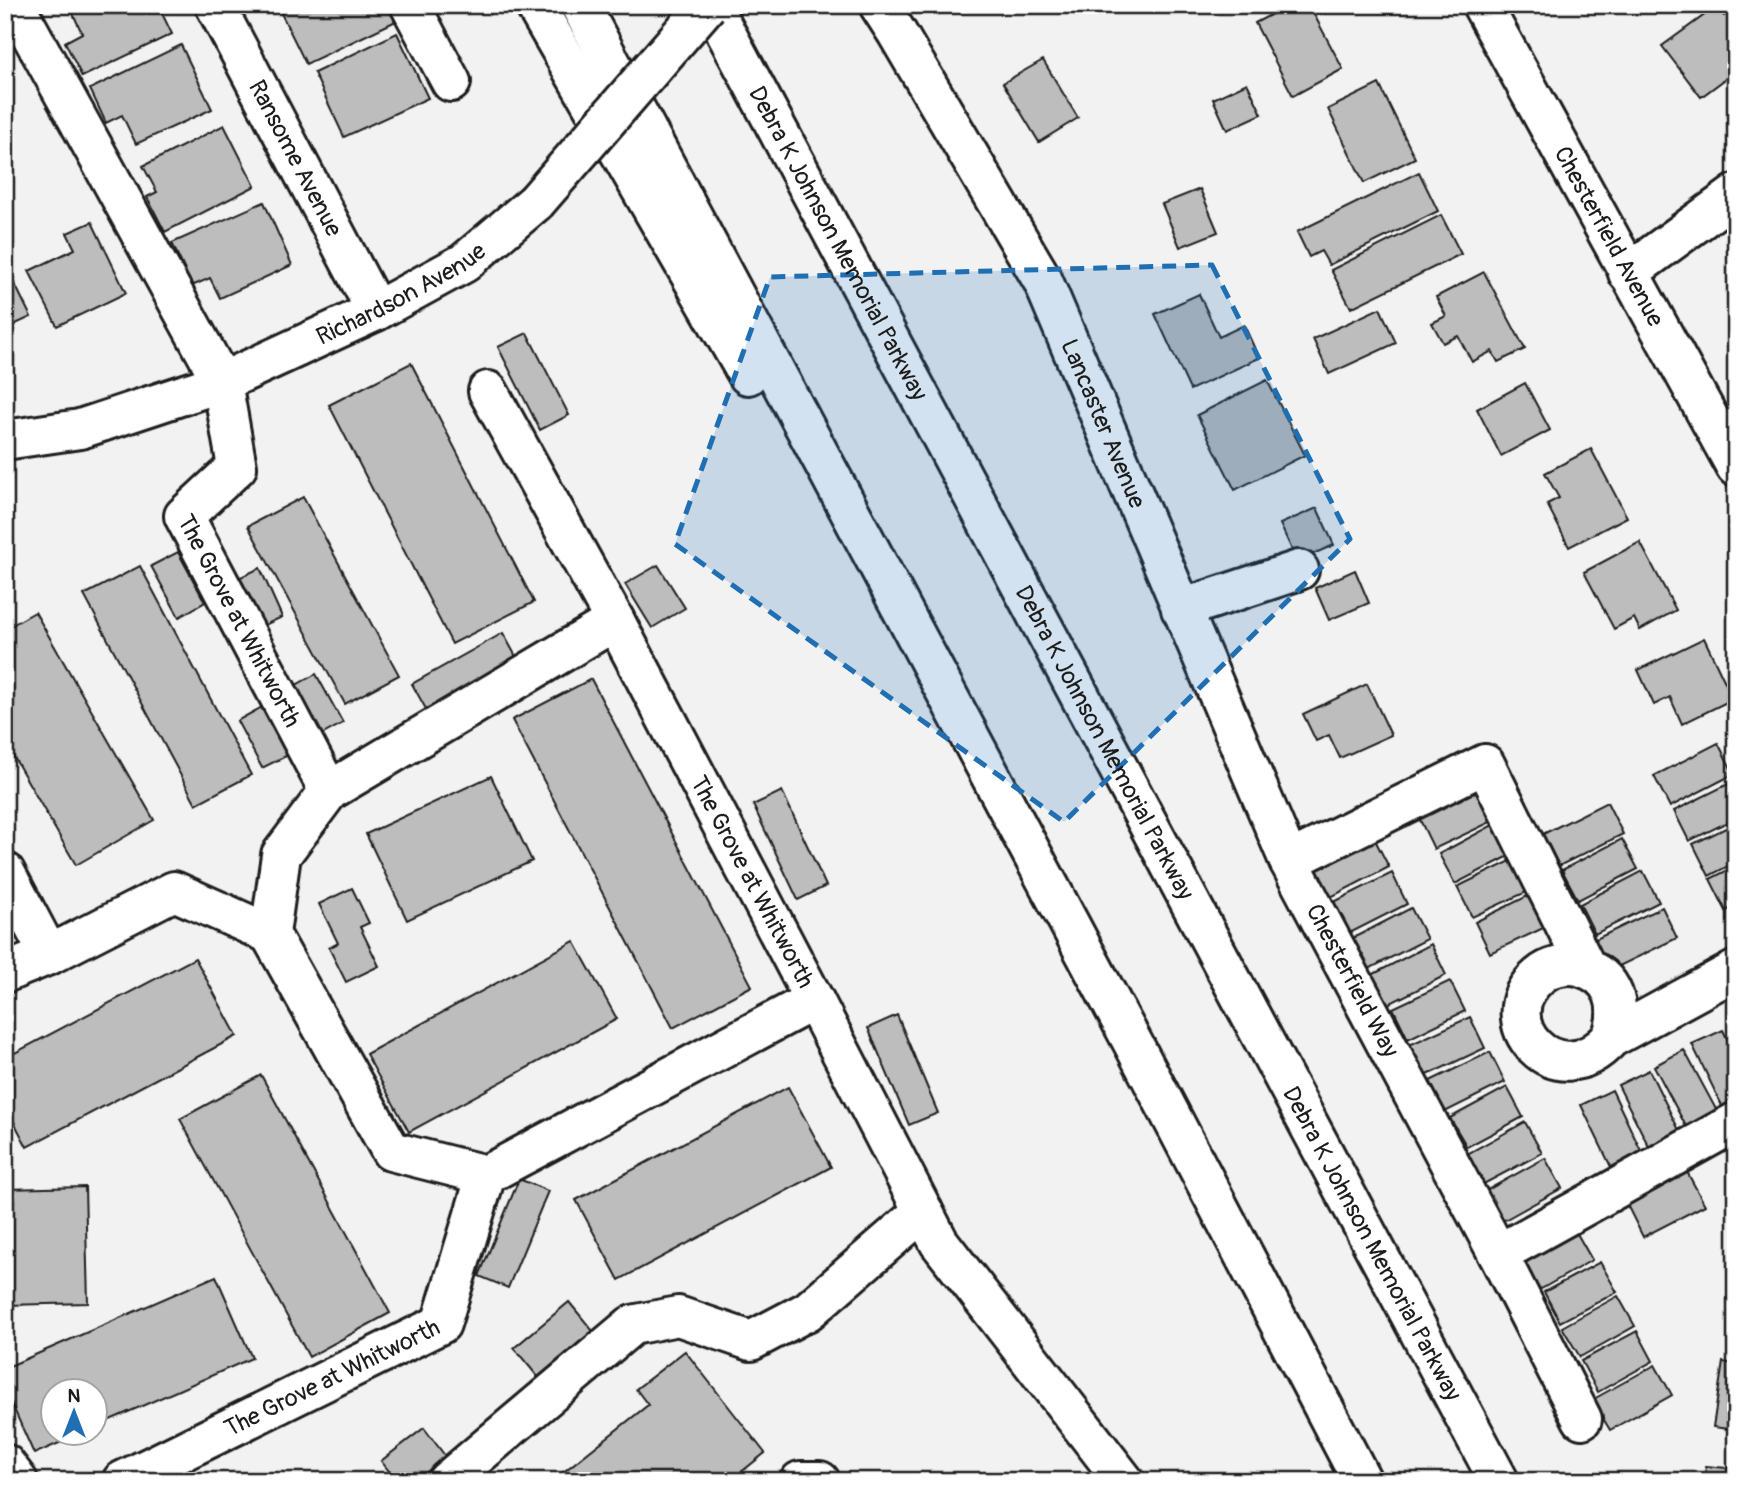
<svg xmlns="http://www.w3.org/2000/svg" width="1741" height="1486" viewBox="0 0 1741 1486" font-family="Pangolin,sans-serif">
<rect width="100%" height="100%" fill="#f2f2f2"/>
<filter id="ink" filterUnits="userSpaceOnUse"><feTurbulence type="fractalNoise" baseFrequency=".0143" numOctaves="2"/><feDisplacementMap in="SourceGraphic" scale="14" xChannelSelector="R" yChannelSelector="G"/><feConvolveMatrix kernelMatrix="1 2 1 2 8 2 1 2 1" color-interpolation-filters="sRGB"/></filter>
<g filter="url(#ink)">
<!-- building -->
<g fill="#bdbdbd" stroke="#1c1c1c" stroke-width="2">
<polygon points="69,5 158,5 172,34 82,77 65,42 82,33"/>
<polygon points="277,5 388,5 396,21 306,64"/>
<polygon points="1289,5 1309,5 1343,69 1293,96 1255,23"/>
<polygon points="1717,6 1724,16 1736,8 1736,71 1701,97 1662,46"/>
<polygon points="397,33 428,98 344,137 314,73"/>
<polygon points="181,45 212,109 136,144 122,115 106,123 90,89"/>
<polygon points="1043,60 1078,118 1039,142 1003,83"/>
<polygon points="1247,83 1262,114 1227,130 1213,99"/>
<polygon points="1379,84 1415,158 1364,183 1328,109"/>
<polygon points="224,125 255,186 165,232 147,197 157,192 143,166"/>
<polygon points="1419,172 1438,211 1329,265 1321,251 1309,257 1297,232"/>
<polygon points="1200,189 1218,232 1180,247 1162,204"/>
<polygon points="264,202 292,265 220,298 210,278 192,286 172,243"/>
<polygon points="1441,215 1461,254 1351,308 1331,270"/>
<polygon points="92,222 126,293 57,326 29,271 75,249 67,233"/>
<polygon points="5,264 31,317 5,329"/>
<polygon points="1484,272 1525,349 1498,362 1492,351 1472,362 1458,336 1443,343 1432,323 1446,316 1436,297"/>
<polygon points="1199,294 1219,337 1244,325 1259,358 1190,390 1155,314"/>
<polygon points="1380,308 1396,343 1329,374 1313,339"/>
<polygon points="527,333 569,415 540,430 498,347"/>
<polygon points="411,363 534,602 452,644 329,405"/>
<polygon points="1267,380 1305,455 1235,490 1197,415"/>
<polygon points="1525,383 1550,430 1501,456 1477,409"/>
<polygon points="1591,449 1627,517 1569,547 1547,504 1559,498 1545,473"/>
<polygon points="303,497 399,675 345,704 248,526"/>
<polygon points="1317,508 1334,545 1297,561 1280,524"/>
<polygon points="1640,542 1676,610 1640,630 1634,618 1614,629 1584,572"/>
<polygon points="178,552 205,602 179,617 151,566"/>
<polygon points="658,565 685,608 652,628 625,584"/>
<polygon points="140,566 251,775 196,804 84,595"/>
<polygon points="260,568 282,617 254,630 232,581"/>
<polygon points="1355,570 1369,603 1329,620 1315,588"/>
<polygon points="35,612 154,820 76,865 5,742 5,629"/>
<polygon points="503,633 518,660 427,711 412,684"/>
<polygon points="1704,638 1733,699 1682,724 1670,697 1654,705 1638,670"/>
<polygon points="316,674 343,723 316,738 289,689"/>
<polygon points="591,679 752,986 673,1028 512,720"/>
<polygon points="1367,684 1391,735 1340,758 1329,735 1316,741 1303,714"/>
<polygon points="264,706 290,754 262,768 237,721"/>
<polygon points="1718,743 1734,774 1670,807 1654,776"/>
<polygon points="491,776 532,861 407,920 366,834"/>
<polygon points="1736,780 1736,818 1689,841 1674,811"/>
<polygon points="1486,787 1501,817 1434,849 1419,818"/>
<polygon points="782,791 826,886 798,900 753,805"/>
<polygon points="1607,802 1623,834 1559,866 1543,834"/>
<polygon points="1502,820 1519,851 1455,884 1439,854"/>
<polygon points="1736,823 1736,862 1709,876 1693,844"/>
<polygon points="1373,836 1389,867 1327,899 1311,868"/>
<polygon points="1622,839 1638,869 1578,900 1562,870"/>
<polygon points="1523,855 1537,887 1472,917 1457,887"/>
<polygon points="1736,866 1736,906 1726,911 1710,879"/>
<polygon points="1643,871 1659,902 1595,934 1580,904"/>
<polygon points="1392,873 1407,904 1344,936 1328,905"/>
<polygon points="352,888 369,923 360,927 379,966 346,982 329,948 338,943 319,904"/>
<polygon points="1540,890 1556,922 1490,953 1475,922"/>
<polygon points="1662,907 1677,938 1609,971 1594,940"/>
<polygon points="1411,908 1427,939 1369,969 1353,938"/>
<polygon points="574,941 617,1019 409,1132 366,1054"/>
<polygon points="1431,944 1446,975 1383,1007 1368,977"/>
<polygon points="195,958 237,1036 27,1147 5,1105 5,1058"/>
<polygon points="1450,981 1465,1011 1408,1039 1393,1008"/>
<polygon points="897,1015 938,1113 909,1125 868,1028"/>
<polygon points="1470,1017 1485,1048 1419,1079 1405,1047"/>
<polygon points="1723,1030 1736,1057 1736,1102 1723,1108 1692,1044"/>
<polygon points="1684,1050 1718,1113 1688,1130 1654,1066"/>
<polygon points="1490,1052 1505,1082 1445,1112 1430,1081"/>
<polygon points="1649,1070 1681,1134 1650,1149 1618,1085"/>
<polygon points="261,1075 390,1313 309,1357 180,1119"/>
<polygon points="788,1087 831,1167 619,1280 576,1200"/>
<polygon points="1507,1087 1523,1117 1467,1147 1450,1118"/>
<polygon points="1612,1090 1643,1155 1612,1169 1581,1105"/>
<polygon points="1525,1122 1542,1153 1478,1187 1462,1157"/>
<polygon points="1545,1158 1562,1188 1501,1222 1484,1192"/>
<polygon points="1686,1170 1705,1205 1643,1237 1625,1201"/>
<polygon points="519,1179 548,1191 508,1288 479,1276"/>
<polygon points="85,1187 88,1303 5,1305 5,1189"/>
<polygon points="1575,1230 1592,1260 1536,1292 1519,1261"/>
<polygon points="1600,1262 1617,1292 1560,1322 1544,1292"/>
<polygon points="216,1276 252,1358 94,1427 94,1392 52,1392 52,1434 80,1434 34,1454 5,1389 5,1368"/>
<polygon points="1618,1296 1635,1326 1580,1357 1562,1327"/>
<polygon points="569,1302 593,1331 538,1377 514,1348"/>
<polygon points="1637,1331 1653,1361 1598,1392 1581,1361"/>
<polygon points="685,1351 765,1453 730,1481 552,1481 648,1405 636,1389"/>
<polygon points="1723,1362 1736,1364 1736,1430 1713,1427"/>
<polygon points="1655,1365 1672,1395 1610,1430 1592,1400"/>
<polygon points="424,1428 446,1457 415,1481 397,1481 381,1461"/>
<polygon points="1706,1466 1736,1469 1736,1481 1704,1481"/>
</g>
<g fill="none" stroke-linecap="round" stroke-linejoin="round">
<defs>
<g id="minor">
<path id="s1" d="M15,5L222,382L237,467L184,516L329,791"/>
<path id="s2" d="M215,5L376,311"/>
<polyline points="410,5 451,82"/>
<path id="s3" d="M879,5L897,33L1043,281L1289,861"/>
<path id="s4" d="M1482,5L1736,467"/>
<polyline points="1628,273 1736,194"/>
<polyline points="488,391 615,621"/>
<path id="s5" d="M5,440L80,429L222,382L376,311L464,263L536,202"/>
<polyline points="1181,609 1299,570"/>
<polyline points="5,872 49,955 5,973"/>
<polyline points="49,955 174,891 270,934"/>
<path id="s6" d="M1587,969L1485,764L1289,861L1498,1254L1736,1122"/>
<polyline points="814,1000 939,1242 1124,1481"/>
<path d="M1611,1038C1623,1007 1615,976 1579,966C1566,963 1549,967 1539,976C1487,1020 1556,1100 1611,1038L1736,970"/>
<polyline points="1498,1254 1582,1419"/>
<polyline points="5,1464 18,1481"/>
<path id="s7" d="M122,1481L441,1324L486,1175L814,1000L615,621L329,791L281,855L270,934L391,1151L486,1175"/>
<polyline points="447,1481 632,1325 678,1316 751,1341 808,1311 923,1211"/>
<polyline points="800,1481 820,1481"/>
</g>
<g id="highway">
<polyline points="535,5 748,375"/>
<polyline points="580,5 1135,1047 1362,1481"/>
<path id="s8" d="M711,5L1499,1481"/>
</g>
</defs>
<!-- minor casing -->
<use href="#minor" stroke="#1c1c1c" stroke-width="44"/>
<!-- highway casing -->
<use href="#highway" stroke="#1c1c1c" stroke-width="44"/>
<!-- minor -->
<use href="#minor" stroke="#fff" stroke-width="38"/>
<!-- highway -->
<use href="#highway" stroke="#fff" stroke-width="38"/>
<defs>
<polyline id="minor-bridge" points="536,202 707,5"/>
</defs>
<!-- minor-bridge casing -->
<use href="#minor-bridge" stroke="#1c1c1c" stroke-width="44" stroke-linecap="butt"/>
<!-- minor-bridge -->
<use href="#minor-bridge" stroke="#fff" stroke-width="38"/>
</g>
</g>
<!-- marked area -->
<path fill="#1f6fb2" fill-opacity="0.2" stroke="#1f6fb2" stroke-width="5" stroke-dasharray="14 9" stroke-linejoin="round" d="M1212,265L1350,539L1064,822L675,544L770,277Z"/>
<g text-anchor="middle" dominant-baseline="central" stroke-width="6" stroke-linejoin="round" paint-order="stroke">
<!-- street labels -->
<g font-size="24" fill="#1c1c1c" stroke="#fff">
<text stroke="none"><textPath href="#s2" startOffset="173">Ransome Avenue</textPath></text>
<text stroke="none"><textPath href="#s4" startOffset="264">Chesterfield Avenue</textPath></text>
<text stroke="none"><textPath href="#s8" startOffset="270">Debra K Johnson Memorial Parkway</textPath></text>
<text stroke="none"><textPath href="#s5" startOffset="425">Richardson Avenue</textPath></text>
<text stroke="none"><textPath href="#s3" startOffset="476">Lancaster Avenue</textPath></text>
<text stroke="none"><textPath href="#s1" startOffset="707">The Grove at Whitworth</textPath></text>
<text stroke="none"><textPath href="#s8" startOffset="836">Debra K Johnson Memorial Parkway</textPath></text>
<text transform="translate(752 882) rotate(62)">The Grove at Whitworth</text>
<text stroke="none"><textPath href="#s6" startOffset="583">Chesterfield Way</textPath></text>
<text stroke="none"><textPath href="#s8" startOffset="1404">Debra K Johnson Memorial Parkway</textPath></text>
<text stroke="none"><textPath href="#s7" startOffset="234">The Grove at Whitworth</textPath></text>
</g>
</g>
<!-- margin -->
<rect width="1741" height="1486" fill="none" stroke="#fff" stroke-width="28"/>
<rect x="14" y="14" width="1713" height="1458" fill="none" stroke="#1c1c1c" stroke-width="2.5" filter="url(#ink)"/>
<!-- north arrow -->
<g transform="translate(74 1412)"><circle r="33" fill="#ffffff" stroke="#a4a4a4" stroke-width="2"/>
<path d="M0-5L12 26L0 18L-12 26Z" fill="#1f6fb2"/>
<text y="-10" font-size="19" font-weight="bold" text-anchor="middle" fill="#1c1c1c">N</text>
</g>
</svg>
